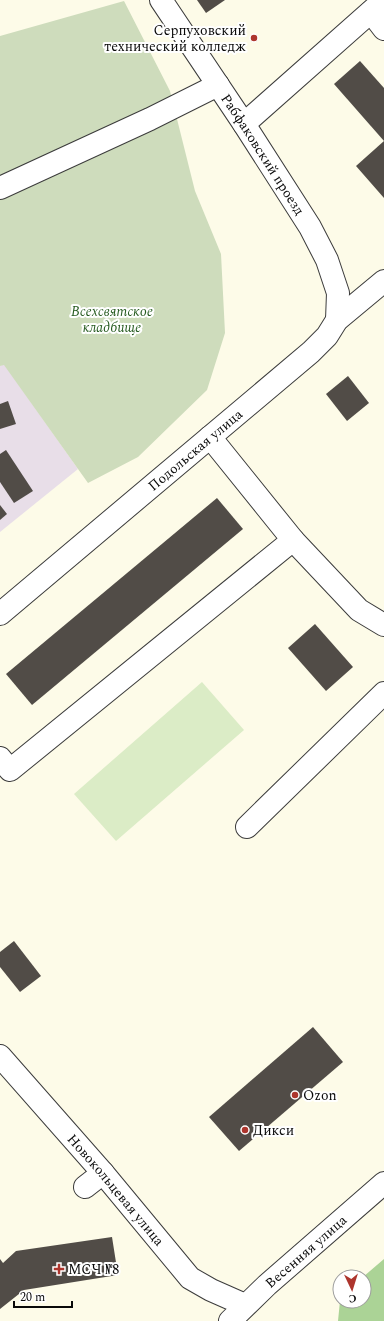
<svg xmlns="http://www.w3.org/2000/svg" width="384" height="1321" viewBox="0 0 384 1321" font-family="Spectral,serif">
<rect width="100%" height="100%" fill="#fdfbe8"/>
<!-- industrial -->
<polygon fill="#e8dee8" points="4,364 78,469 0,532 0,366"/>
<!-- forest -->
<polygon fill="#abd396" points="384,1259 384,1321 338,1321 340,1301 364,1301 363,1277"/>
<!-- cemetery -->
<polygon fill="#cedcbc" points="124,1 170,91 195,191 221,254 225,333 207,390 138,457 88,483 4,365 0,366 0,36"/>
<!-- pitch -->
<polygon fill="#dbecc6" points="202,682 244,730 116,841 74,794"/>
<!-- building -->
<g fill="#514c47">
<polygon points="197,0 225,0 206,13"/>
<polygon points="360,61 384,88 384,141 334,84"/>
<polygon points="384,141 384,198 356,166"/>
<polygon points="348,376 369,403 347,421 326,394"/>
<polygon points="8,401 16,424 0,429 0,404"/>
<polygon points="6,450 33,491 14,503 0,482 0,454"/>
<polygon points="217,498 243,529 32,705 6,674"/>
<polygon points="0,505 7,514 0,520"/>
<polygon points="315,624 353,667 326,691 288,648"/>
<polygon points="14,941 41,976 20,992 0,967 0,952"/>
<polygon points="313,1027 343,1062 239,1151 209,1117"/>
<polygon points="112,1237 118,1275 24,1290 0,1309 0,1259 3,1263 16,1251"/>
</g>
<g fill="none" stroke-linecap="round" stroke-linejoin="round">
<defs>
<g id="minor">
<path id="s1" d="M161,0L244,124L310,227L327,260L338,293L337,320"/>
<polyline points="371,12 384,29"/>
<polyline points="244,124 384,0"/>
<polyline points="0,188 150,119 218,85"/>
<polyline points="293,540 359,610 384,625"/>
<path id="s2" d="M0,614L311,352L327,336L337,320L384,281"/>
<polyline points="0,758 10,770 293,540 210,437"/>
<polyline points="247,827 384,693"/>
<path id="s3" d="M0,1056L103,1173L190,1278L211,1290L245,1305"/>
<polyline points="85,1187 103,1173"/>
<path id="s4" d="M230,1321L267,1285L384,1183"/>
</g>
</defs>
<!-- minor casing -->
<use href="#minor" stroke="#3c3c3c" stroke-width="24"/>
<!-- minor -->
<use href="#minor" stroke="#fff" stroke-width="22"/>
</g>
<!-- markers -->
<g fill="#ad352d" stroke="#fff" stroke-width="1.5">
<circle cx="254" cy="38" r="4"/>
<circle cx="295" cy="1095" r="4"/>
<circle cx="245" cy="1130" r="4"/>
<path d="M57 1263h4v4h4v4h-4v4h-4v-4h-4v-4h4z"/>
</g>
<g text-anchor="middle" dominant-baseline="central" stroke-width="4" stroke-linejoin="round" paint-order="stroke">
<!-- poi labels -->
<g font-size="14" fill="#090909" stroke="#fff" text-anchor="start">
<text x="246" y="30" text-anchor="end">Серпуховский<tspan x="246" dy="16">технический колледж</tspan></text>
<text x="303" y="1095">Ozon</text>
<text x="253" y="1130">Дикси</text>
<text x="68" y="1269">МСЧ №8</text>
</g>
<!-- street labels -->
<g font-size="14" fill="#090909" stroke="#fff">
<text stroke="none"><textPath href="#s1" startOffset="185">Рабфаковский проезд</textPath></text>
<text stroke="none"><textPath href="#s2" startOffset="255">Подольская улица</textPath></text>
<text stroke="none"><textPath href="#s3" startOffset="177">Новокольцевая улица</textPath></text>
<text stroke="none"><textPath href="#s4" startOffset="103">Весенняя улица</textPath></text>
</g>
<!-- park labels -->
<g font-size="14" font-style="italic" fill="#265b20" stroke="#fff">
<text x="112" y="311">Всехсвятское<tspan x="112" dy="16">кладбище</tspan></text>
</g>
</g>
<!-- north arrow -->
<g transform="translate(352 1289) rotate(176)"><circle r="19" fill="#ffffff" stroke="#9d9d9d"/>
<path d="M0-3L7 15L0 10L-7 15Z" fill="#ad352d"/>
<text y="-6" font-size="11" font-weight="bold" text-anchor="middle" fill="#090909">С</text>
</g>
<!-- scale -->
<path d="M14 1301v6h58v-6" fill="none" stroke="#090909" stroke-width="2"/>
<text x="20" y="1301" font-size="12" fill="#090909" stroke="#ffffff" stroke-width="3" paint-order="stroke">20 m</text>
</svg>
